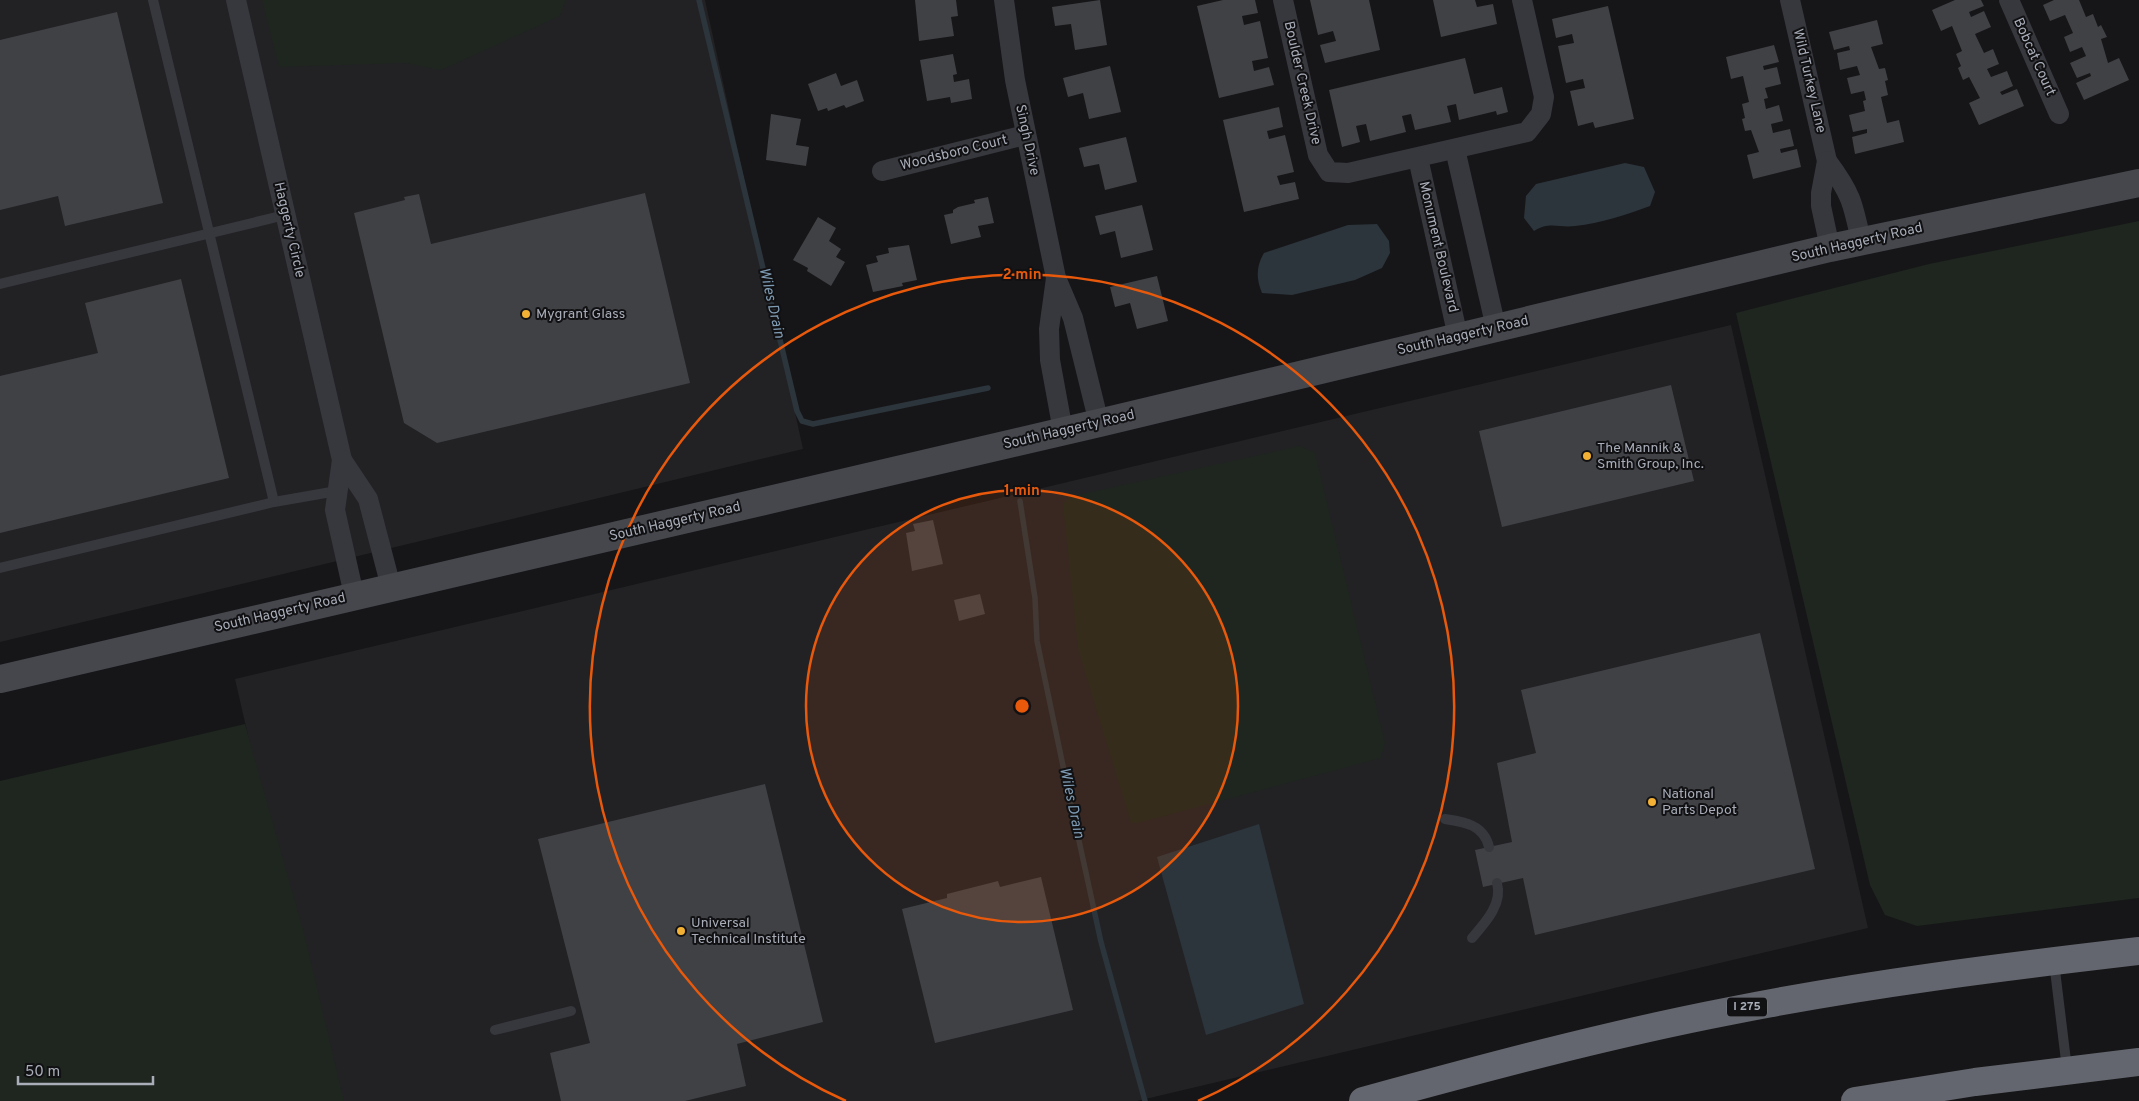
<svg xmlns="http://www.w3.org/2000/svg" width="2139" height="1101" viewBox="0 0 2139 1101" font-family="Overpass,sans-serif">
<rect width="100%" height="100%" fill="#161618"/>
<!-- built -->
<g fill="#222225">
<polygon points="0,0 705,0 803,449 0,642"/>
<polygon points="1731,325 1868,928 1137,1101 332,1101 235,679"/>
</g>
<!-- green -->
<g fill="#1e261f">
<polygon points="262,0 566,0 560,16 441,70 405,63 279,67"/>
<polygon points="2139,221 2139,898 1917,926 1885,915 1870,885 1736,313 1929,264"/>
<polygon points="1300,446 1315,453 1385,743 1381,758 1138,823 1131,823 1078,649 1063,504 1069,497"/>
<polygon points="245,724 304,933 344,1101 0,1101 0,781"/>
</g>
<!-- water -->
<g fill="#2c353c">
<path d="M1625,163L1644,167L1655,192L1650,206C1626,215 1601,223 1575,226C1558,228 1550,221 1534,231L1524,218L1526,196L1536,184Z"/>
<path d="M1377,224L1389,241L1390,253L1382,268L1355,280L1292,295L1262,293C1256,279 1256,266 1264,253L1348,225Z"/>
<polygon points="1259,824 1304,1004 1206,1035 1157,857"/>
</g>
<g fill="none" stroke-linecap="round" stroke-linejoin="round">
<!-- stream -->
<g stroke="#2c353c" stroke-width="5.5">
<polyline points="699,0 797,411 802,421 813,424 988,388"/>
<polyline points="1020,501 1035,598 1037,641 1068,790 1101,942 1145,1101"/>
</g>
</g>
<!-- building -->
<g fill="#404145">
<polygon points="915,0 956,0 958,16 951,17 954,36 919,41"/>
<polygon points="1100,0 1107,45 1075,50 1071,24 1055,26 1052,7"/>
<polygon points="1223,0 1255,0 1258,13 1242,16 1244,25 1260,21 1268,58 1252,61 1254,71 1269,67 1274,85 1219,98 1197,6"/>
<polygon points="1310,0 1369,0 1380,50 1325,63 1320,45 1336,41 1333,31 1318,35"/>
<polygon points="1433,0 1475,0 1477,7 1493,4 1497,24 1441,37"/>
<polygon points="1955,0 1981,0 1984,6 1969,12 1971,17 1984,11 1991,27 1975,34 1984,53 1993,49 1999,64 1987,69 1991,77 2007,71 2013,86 2000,92 2002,95 2017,89 2024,106 1979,125 1969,103 1980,98 1969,77 1963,80 1958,68 1961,66 1956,54 1962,51 1952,26 1941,31 1932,10"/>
<polygon points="2054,0 2079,0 2086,17 2093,14 2098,27 2101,25 2107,37 2101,39 2108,63 2119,58 2129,80 2084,100 2076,83 2091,76 2090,73 2077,78 2070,63 2086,56 2082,47 2070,52 2064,37 2073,33 2065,15 2050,21 2043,5"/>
<polygon points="1608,6 1634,119 1595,128 1593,122 1578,126 1570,91 1585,88 1583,79 1566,83 1558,46 1574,43 1572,34 1556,38 1552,19"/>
<polygon points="117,12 163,203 65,226 58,196 0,210 0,40"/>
<polygon points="1877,20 1883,44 1871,47 1879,69 1885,68 1888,80 1885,81 1888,95 1881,97 1887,123 1899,120 1904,142 1855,154 1852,137 1867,133 1867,129 1853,132 1849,115 1865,111 1863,101 1866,100 1864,91 1851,94 1847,78 1860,75 1857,66 1840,70 1837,53 1850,50 1849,46 1834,50 1829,32"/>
<polygon points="1774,45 1779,62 1763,66 1764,70 1777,67 1781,84 1765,88 1768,98 1764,99 1766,109 1779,105 1783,121 1771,124 1773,133 1790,129 1794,146 1780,149 1781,153 1797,149 1801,167 1753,179 1747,155 1759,152 1751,130 1745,131 1742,119 1745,118 1742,104 1749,102 1743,76 1731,79 1726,57"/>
<polygon points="953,54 957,74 953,75 954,82 969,79 972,99 951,103 950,97 927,101 920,60"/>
<polygon points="1465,58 1474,94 1502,87 1508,112 1497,115 1496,111 1459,120 1456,104 1447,106 1451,122 1415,130 1411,114 1402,116 1406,132 1370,141 1366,124 1356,126 1360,142 1342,147 1329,90"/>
<polygon points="1110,66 1121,112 1089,119 1083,93 1068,97 1063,78"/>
<polygon points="836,73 841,86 857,80 864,101 846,108 844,105 828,111 827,108 818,111 808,84"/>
<polygon points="1279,107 1283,127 1267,131 1269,139 1285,135 1294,172 1277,176 1280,185 1295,182 1299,199 1244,212 1223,120"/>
<polygon points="771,114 801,119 796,145 809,147 806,166 766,160"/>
<polygon points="1126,137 1137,182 1105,190 1099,164 1084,167 1079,148"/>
<polygon points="645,193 690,383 437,443 404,423 354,213 405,200 404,197 419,194 431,244"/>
<polygon points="988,197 994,223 978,226 981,237 951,244 944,215 953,213 953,210 958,207 975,203 974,200"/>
<polygon points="1142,205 1153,250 1121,258 1115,231 1100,235 1095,216"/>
<polygon points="818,217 836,228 829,241 841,249 836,257 845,262 831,286 807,271 808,268 793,260"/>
<polygon points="909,245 917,280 902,283 903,286 873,292 866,265 878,262 876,256 889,253 888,248"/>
<polygon points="1157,276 1168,321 1137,329 1130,303 1115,307 1110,287"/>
<polygon points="181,279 229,478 0,533 0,376 98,353 85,303"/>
<polygon points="1671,385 1694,481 1502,527 1479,431"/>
<polygon points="933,520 943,564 912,571 906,533 915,531 913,524"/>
<polygon points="980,594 985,614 959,621 954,600"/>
<polygon points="1760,633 1815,869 1535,935 1523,878 1483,887 1475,850 1512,842 1497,763 1536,753 1521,690"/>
<polygon points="765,784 823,1022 737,1044 746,1086 685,1101 561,1101 550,1053 590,1043 538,839"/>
<polygon points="1041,877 1073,1010 935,1043 902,909 947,898 947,894 998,881 1000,887"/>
</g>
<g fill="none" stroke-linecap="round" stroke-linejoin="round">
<!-- service -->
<g stroke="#37383d" stroke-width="10">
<polyline points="0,284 285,215"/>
<polyline points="274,502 337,491"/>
<polyline points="0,568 274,502 153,0"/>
<path d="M1445,819C1465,822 1484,825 1489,847"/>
<path d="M1472,938C1485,923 1503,904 1497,883"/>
<polyline points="2054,962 2067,1069"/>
<polyline points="495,1030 571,1011"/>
</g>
<!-- minor -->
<g stroke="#37383d" stroke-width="20">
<polyline points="236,0 342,460"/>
<polyline points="1004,0 1015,80 1056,278"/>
<polyline points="1283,0 1318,155 1329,172 1348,173 1527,132 1541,114 1544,97 1522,0"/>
<polyline points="1790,0 1827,161"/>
<polyline points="2009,0 2059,114"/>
<polyline points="1455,149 1496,328"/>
<polyline points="1418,158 1458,337"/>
<polyline points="882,171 1025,135"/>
<path d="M1830,248L1821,206V193L1827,161C1851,193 1853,203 1861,241"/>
<polyline points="1063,431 1050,360 1049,329 1056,278 1073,318 1099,423"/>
<polyline points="354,595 335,510 342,460 368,499 391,587"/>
</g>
<!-- secondary -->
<polyline stroke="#45474d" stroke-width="28" points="0,679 1099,423 1830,248 2139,183"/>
<!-- motorway -->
<g stroke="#63666e" stroke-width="28">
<path d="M1363,1101C1484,1068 1606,1035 1730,1011C1865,984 2002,967 2139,951"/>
<polyline points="1855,1101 1975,1082 2139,1062"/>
</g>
</g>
<!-- distance rings -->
<circle cx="1022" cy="706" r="216" fill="#e8590c" fill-opacity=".12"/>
<g fill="none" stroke="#e8590c" stroke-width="2.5">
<circle cx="1022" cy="706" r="216"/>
<path d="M846 1101A432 432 0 1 1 1198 1101"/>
</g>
<!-- markers -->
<g fill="#f2b134" stroke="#111113" stroke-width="2">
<circle cx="526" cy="314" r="5"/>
<circle cx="1587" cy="456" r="5"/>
<circle cx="1652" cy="802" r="5"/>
<circle cx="681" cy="931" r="5"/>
</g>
<g text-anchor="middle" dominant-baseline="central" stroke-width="4" stroke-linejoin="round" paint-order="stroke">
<!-- shield labels -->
<rect fill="#111113" stroke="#7b7e86" stroke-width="1" x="1727" y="997.5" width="40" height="19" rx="4"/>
<g font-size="12" font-weight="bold" fill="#a8adb8">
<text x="1747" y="1007">I 275</text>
</g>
<!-- street labels -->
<g font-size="14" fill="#a8adb8" stroke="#111113">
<text transform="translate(2034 57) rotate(66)">Bobcat Court</text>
<text transform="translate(1809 81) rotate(77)">Wild Turkey Lane</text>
<text transform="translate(1302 83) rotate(77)">Boulder Creek Drive</text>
<text transform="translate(1027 140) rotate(78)">Singh Drive</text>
<text transform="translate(954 153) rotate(-14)">Woodsboro Court</text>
<text transform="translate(289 230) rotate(77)">Haggerty Circle</text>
<text transform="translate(1857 243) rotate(-13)">South Haggerty Road</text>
<text transform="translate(1438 247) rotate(77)">Monument Boulevard</text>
<text transform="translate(1463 336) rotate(-13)">South Haggerty Road</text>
<text transform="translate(1069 430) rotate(-13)">South Haggerty Road</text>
<text transform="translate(675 522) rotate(-13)">South Haggerty Road</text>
<text transform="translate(280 613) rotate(-13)">South Haggerty Road</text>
</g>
<!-- poi labels -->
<g font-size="14" fill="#a8adb8" stroke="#111113" text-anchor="start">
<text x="536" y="314">Mygrant Glass</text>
<text x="1597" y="448">The Mannik &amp;<tspan x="1597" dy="16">Smith Group, Inc.</tspan></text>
<text x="1662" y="794">National<tspan x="1662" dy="16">Parts Depot</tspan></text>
<text x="691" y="923">Universal<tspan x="691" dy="16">Technical Institute</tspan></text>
</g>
<!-- water labels -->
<g font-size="15" font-style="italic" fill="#7f9bb3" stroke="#111113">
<text transform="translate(771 303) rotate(77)">Wiles Drain</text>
<text transform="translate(1071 803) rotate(78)">Wiles Drain</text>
</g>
</g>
<circle cx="1022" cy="706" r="8" fill="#e8590c" stroke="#111113" stroke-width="2.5"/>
<g font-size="15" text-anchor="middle" font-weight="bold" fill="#e8590c" stroke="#111113" stroke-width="4" stroke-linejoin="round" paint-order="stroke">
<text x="1022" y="279">2 min</text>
<text x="1022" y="495">1 min</text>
</g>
<!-- scale -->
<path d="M18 1076v8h135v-8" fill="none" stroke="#a8adb8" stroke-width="2.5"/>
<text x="25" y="1076" font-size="15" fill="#a8adb8" stroke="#111113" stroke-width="4" paint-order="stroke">50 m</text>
</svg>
